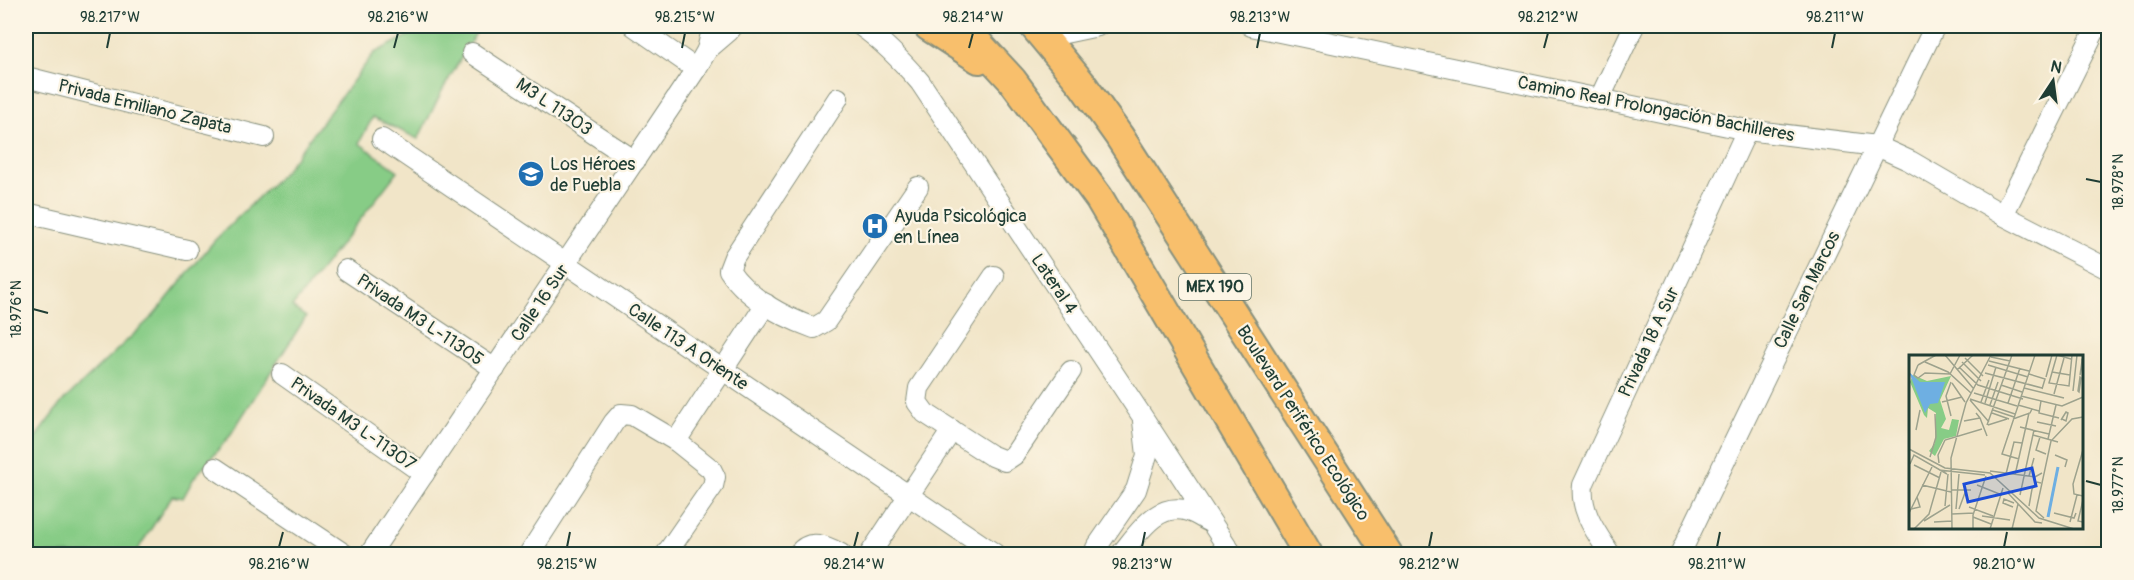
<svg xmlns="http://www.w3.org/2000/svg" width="2134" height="580" viewBox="0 0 2134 580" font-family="Pangolin,sans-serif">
<rect width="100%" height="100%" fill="#fcf5e5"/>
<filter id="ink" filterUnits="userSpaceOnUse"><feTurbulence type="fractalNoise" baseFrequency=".0167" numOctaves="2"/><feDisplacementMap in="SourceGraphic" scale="12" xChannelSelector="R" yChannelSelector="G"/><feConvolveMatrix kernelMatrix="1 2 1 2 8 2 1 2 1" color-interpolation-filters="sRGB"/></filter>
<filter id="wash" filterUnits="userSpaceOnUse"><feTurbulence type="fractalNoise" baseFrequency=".008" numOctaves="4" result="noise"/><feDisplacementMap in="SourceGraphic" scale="24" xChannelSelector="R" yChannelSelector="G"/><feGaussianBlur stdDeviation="1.35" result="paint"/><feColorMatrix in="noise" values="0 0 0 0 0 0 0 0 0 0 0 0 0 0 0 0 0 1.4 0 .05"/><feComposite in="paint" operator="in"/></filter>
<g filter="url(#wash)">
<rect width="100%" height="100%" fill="#f1e5c8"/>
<!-- green -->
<polygon fill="#87cc86" stroke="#53845d" stroke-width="1.5" points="427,26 480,26 443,89 418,139 373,117 359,143 398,171 292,307 306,317 229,437 194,478 183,498 172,496 135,554 26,554 26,450 62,402 154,315 214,241 285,171 374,53"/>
</g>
<g filter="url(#ink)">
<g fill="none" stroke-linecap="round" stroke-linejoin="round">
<defs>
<g id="minor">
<polyline points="634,26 696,69"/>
<path d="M861,26C884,42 902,61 920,82L1142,416L1232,554"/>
<polyline points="1251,26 1747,130 1877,146 1910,161 2003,215 2108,269"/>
<polyline points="1046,37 1098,26"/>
<polyline points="707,50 728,32 733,26"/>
<polyline points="472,53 635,161"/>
<polyline points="26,77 264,137"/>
<path d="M838,98L734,257L729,270C747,298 784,317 814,328L826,321L918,187"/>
<polyline points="1599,100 1634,26"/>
<polyline points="382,139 995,554"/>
<polyline points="26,213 187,250"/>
<polyline points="2003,215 2097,26"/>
<polyline points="346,270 495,369"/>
<polyline points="994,276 919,388 917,402 925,413 990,455 1005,461 1014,455 1071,371"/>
<polyline points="282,374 424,474"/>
<polyline points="676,441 766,304"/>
<polyline points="215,468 344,554"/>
<polyline points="370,554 696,69 707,50 713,26"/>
<polyline points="529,554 614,422 621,414 632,415 676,441 711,469 715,477 713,486 666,554"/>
<path d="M798,554C810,538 826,546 841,554"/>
<polyline points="870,554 952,430"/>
<polyline points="1096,554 1096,548 1136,490 1147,455 1143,421"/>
<path d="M1121,554C1138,534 1157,501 1188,511C1196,513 1203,519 1210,522"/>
<path d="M1610,554C1596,532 1580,512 1583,485L1747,130"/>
<polyline points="1680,554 1935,26"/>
</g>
<g id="highway">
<polyline points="928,26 979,59"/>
<polyline points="962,26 1012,80 1099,198 1308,554"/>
<polyline points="1034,26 1082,84 1119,136 1388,554"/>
</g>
</defs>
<!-- minor casing -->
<use href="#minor" stroke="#88917e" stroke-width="22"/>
<!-- highway casing -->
<use href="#highway" stroke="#88917e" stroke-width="32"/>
<!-- minor -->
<use href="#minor" stroke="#fff" stroke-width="20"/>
<!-- highway -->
<use href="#highway" stroke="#f8bf6c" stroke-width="28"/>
</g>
</g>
<!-- ticks -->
<path fill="none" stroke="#1f3d34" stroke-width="2" d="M107,48L110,33M394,48L398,33M682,48L685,33M969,48L973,33M1257,48L1260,33M1544,48L1548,33M1832,48L1835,33M2086,179L2101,182M33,309L48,313M2086,481L2101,485M279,547L283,532M567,547L570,532M854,547L858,532M1142,547L1145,532M1429,547L1432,532M1717,547L1720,532M2004,547L2007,532"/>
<!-- icons -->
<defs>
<symbol id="school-disc" viewBox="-11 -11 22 22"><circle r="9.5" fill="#1f6fb2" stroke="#fcf5e5"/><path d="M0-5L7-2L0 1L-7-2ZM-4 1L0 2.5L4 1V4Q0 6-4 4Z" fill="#fff"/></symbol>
<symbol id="hospital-disc" viewBox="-11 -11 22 22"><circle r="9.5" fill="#1f6fb2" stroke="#fcf5e5"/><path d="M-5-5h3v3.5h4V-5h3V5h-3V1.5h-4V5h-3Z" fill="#fff"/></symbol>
</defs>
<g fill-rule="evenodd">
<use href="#school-disc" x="516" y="159" width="30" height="30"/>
<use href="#hospital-disc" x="860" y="211" width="30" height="30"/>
</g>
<g text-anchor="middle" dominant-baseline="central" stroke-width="4.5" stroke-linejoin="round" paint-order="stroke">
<!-- shield labels -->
<rect fill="#fcf5e5" stroke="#617469" stroke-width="1.5" x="1179" y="274" width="72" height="26" rx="4.5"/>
<g font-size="16" font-weight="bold" fill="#1f3d34">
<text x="1215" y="287">MEX 190</text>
</g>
<!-- street labels -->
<g font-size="18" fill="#1f3d34" stroke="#fcf5e5">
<text transform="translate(145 107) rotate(14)">Privada Emiliano Zapata</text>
<text transform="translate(554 107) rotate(34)">M3 L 11303</text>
<text transform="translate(1656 109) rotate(11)">Camino Real Prolongación Bachilleres</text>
<text transform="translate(1054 284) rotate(56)">Lateral 4</text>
<text transform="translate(1807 290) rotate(-64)">Calle San Marcos</text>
<text transform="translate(540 303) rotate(-56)">Calle 16 Sur</text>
<text transform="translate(420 320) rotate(34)">Privada M3 L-11305</text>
<text transform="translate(1649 342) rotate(-65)">Privada 18 A Sur</text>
<text transform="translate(688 347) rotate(34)">Calle 113 A Oriente</text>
<text transform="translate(1303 423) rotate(57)">Boulevard Periférico Ecológico</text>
<text transform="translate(353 424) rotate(35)">Privada M3 L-11307</text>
</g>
<!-- poi labels -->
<g font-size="18" fill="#1f3d34" stroke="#fcf5e5" text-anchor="start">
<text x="550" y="164">Los Héroes<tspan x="550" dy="21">de Puebla</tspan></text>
<text x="894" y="216">Ayuda Psicológica<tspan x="894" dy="21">en Línea</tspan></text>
</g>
</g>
<!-- overview -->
<g transform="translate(1909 355)">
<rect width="174" height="174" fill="#f1e5c8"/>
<path d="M4,20L18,26L42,21L31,45L37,64L32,73L40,75L43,64L50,65L47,81L35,84L26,101L20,96L26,88L27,58L19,53L18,63L15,60L1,27Z" fill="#87cc86"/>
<path d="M0,17L11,27H36L29,48L21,49L16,58Z" fill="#6eafe2"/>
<path fill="none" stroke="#6eafe2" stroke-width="3" d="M139,162L149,112"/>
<path fill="none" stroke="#9da28d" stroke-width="1.5" d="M36,0L64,33M82,2L101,6M56,3L74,21M162,4L148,0L140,28L160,31L163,0M173,5L174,6L171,20L173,6ZM80,6L120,16M16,7L39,17L62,38M53,7L72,26M9,10L5,20L9,23L16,18L41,19M9,10L27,0M79,10L119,22M50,12L69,30L114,44M48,15L64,0M143,17L161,20M76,18L133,33M41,19L51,0M120,19L136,24L133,34M137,22L143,0M171,22L172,23L170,37L169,36ZM43,28L56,47M92,30L113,37M115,33L155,43M164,36L168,0M65,38L108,51M145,39L155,3M112,41L153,51L174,42M61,44L106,59M61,45L80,67M132,46L130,58L150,63M33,47L53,42M72,47L80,25M76,48L87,12M99,48L111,13M81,50L89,27M109,50L130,56M84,55L105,62M83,58L100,64M42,61L37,41L42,27M71,63L78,81M104,64L121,58L123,54M152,65L157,57L159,58L157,66L153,64M55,66L71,63L67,58M128,67L147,71M78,70L103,0M79,70L98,64M111,72L140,79M7,75L11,55M124,80L149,87M131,82L127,95L137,99M139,84L147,50M0,94L36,113L81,118L130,163L165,174M174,95L164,129L165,139L174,141M146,100L158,105L156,112M21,102L27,82L26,59M110,104L93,99L126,0M30,108L29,100L36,85L73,74M1,109L5,100L38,119M5,110L31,123M30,115L76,120M81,116L126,122L133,118M97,119L105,87L113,88M106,120L120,58M120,121L125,103M13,130L42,137M68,130L93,140M43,135H62M99,138L126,167L133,168M111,140L125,75M174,145L169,166L174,167M36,151L39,119M120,151L123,134L128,127L132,128M60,152L84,161M104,152L94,148L95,144L105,148M2,154L11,152L8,142M47,154L50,119M50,154L57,135M0,158L23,112M145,158L165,163L167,158M43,159L65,158M73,161L101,165M64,162L82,169M135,163L127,156L142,86L163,64L174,62M15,166L41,150M25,167L43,166M161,167L168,140M5,174L20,159L32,117M43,174L42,103L57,48L82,0M64,174V160L77,121M81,174L94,133M103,174L109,149"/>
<path fill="#1d4ed8" fill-opacity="0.15" stroke="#1d4ed8" stroke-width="3" d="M123,113L127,131L59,147L55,129Z"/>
<rect width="174" height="174" fill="none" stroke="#1f3d34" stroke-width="3"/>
</g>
<!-- margin -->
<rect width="2134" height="580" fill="none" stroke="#fcf5e5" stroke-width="66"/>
<!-- north arrow -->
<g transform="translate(2053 81) rotate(13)" stroke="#fcf5e5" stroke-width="4.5" paint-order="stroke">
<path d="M0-4.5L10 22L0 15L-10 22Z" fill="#1f3d34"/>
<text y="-9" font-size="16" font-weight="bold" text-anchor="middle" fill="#1f3d34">N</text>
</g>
<rect x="33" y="33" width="2068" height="514" fill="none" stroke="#1f3d34" stroke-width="2"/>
<g font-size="15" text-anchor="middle" fill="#1f3d34">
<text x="110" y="22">98.217°W</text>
<text x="398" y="22">98.216°W</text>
<text x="685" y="22">98.215°W</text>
<text x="973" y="22">98.214°W</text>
<text x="1260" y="22">98.213°W</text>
<text x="1548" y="22">98.212°W</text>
<text x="1835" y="22">98.211°W</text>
<text transform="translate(2118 182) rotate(-90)" y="5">18.978°N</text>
<text transform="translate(16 309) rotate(-90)" y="5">18.976°N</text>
<text transform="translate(2118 485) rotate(-90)" y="5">18.977°N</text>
<text x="279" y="569">98.216°W</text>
<text x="567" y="569">98.215°W</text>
<text x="854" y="569">98.214°W</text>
<text x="1142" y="569">98.213°W</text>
<text x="1429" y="569">98.212°W</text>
<text x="1717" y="569">98.211°W</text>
<text x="2004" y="569">98.210°W</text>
</g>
</svg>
